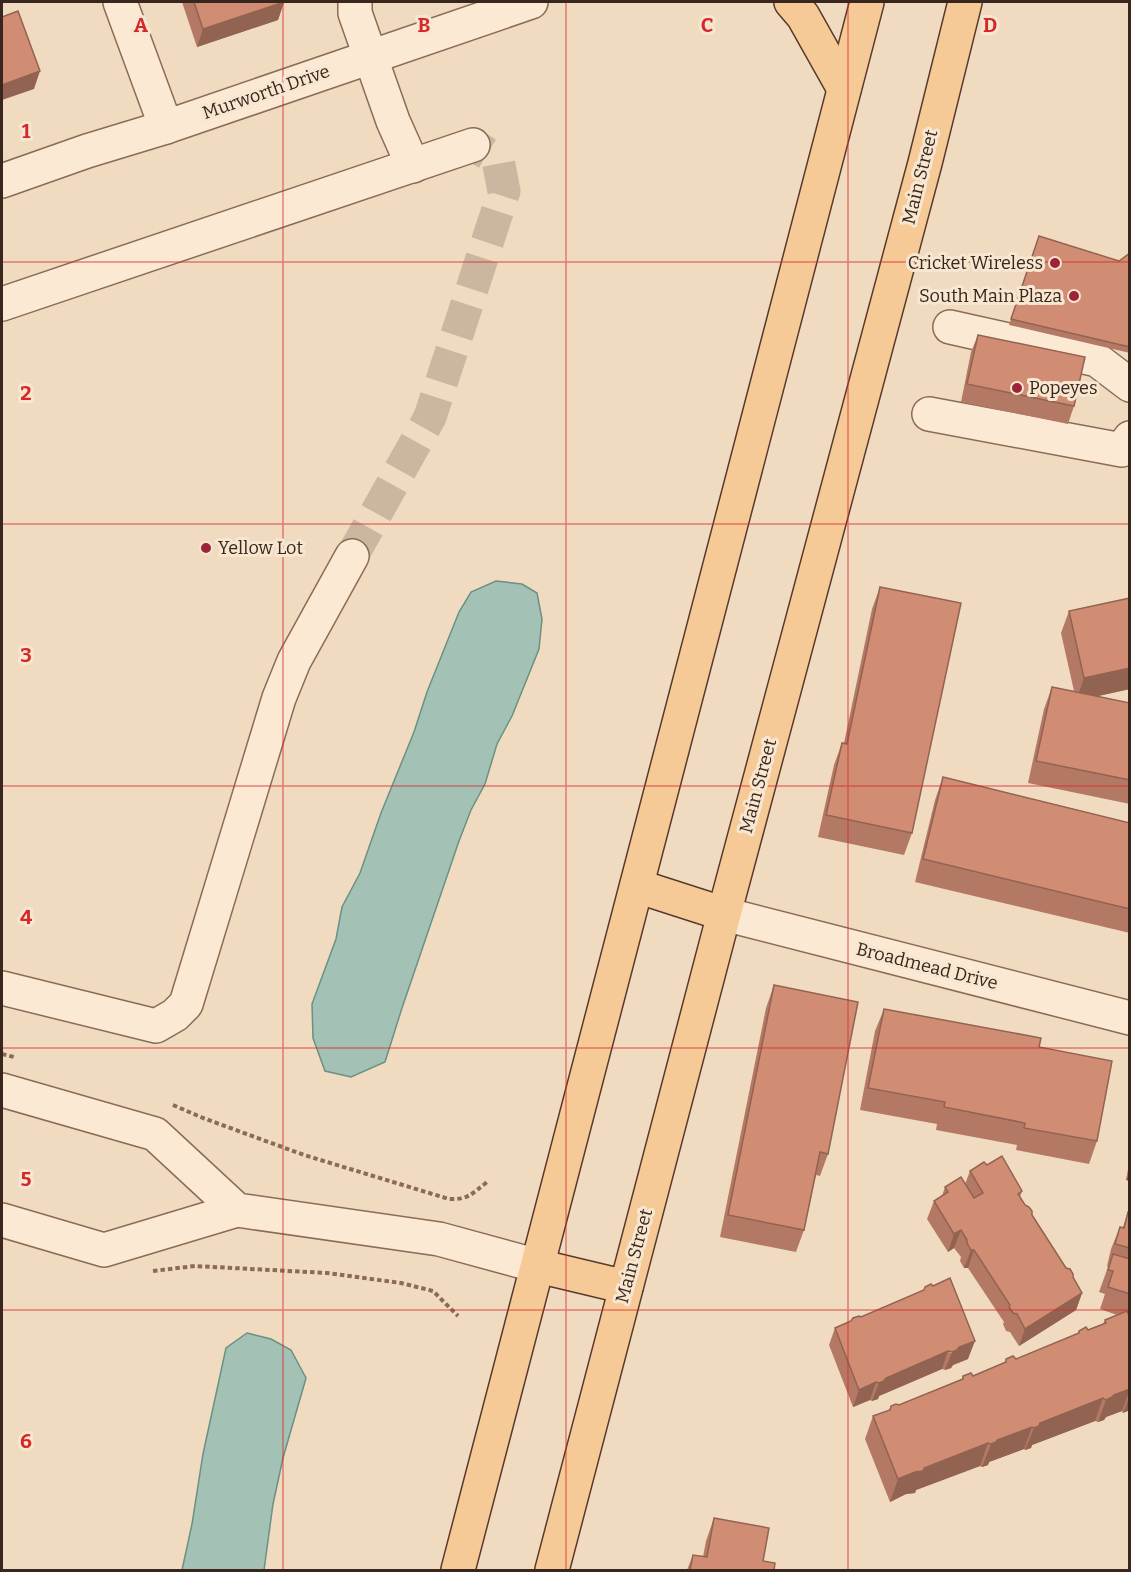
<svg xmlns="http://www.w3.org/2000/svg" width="1131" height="1572" viewBox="0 0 1131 1572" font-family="Bitter,serif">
<rect width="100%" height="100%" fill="#f0dbc0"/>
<!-- water -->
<g fill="#a3c2b5" stroke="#6a9181" stroke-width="1.5">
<polygon points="496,581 522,584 537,593 542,619 539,649 512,716 497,744 485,784 471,810 459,841 402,1008 385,1062 351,1077 325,1071 313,1038 312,1004 336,939 342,907 360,873 381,813 414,732 427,692 459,612 471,592"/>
<polygon points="247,1333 271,1339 291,1350 306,1378 283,1458 273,1504 264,1570 182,1570 192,1524 203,1454 226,1348"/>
</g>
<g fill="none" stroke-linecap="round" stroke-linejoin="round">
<!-- minor-tunnel -->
<polyline stroke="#cbb79f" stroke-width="33" stroke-dasharray="33 16" stroke-linecap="butt" points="352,556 430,417 504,191 498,160 473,145"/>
<defs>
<g id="minor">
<polyline points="120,2 166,127"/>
<polyline points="355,2 355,13 393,121 413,166"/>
<polyline points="2,181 87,151 166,127 531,2"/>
<polyline points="2,304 473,145"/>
<polyline points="950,327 1097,360 1130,385"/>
<polyline points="929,414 1122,450 1130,438"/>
<polyline points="724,914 1130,1018"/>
<polyline points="2,988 156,1026 175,1015 186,1004 279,698 294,661 352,556"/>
<polyline points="2,1090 155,1134 237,1210 439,1239 538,1266"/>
<polyline points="2,1220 104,1250 237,1210"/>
</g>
<g id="major">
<polyline points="791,2 803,16 844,89"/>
<polyline points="637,886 724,914"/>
<polyline points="538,1266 626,1287"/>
<polyline points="458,1570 867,2"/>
<polyline points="552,1570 724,914 925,163 965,2"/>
</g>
</defs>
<!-- minor casing -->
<use href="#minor" stroke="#8b6b57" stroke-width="36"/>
<!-- major casing -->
<use href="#major" stroke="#583a2c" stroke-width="36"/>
<!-- path -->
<g stroke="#8b6b57" stroke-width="4" stroke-dasharray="4.5 3" stroke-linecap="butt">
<polyline points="2,1054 14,1057"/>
<path d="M173,1105L203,1118L304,1155L449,1199C468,1200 473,1193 487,1182"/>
<polyline points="153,1271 195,1266 327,1273 401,1283 433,1291 458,1316"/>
</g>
<!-- minor -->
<use href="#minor" stroke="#fbe9d4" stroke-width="33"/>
<!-- major -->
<use href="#major" stroke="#f6ca96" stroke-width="33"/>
</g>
<!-- wall -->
<g fill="#b47964">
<polygon points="182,2 284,2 278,20 197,47"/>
<polygon points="1039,236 1119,261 1130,253 1130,353 1009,325"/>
<polygon points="978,335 1074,406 1068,424 961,402 971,352"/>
<polygon points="880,587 912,833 904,855 818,837 834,765 842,743 844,743 872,609"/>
<polygon points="1130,598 1130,689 1097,696 1130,703 1130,804 1028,783 1044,709 1052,687 1074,691 1061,633 1069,611"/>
<polygon points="943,777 1130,823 1130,933 915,882 935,800"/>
<polygon points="774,985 828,1154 820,1176 816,1175 804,1230 796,1252 720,1237 766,1008"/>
<polygon points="884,1009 1039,1047 1097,1141 1089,1164 1016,1150 1017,1145 936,1130 937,1124 860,1110 875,1031"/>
<polygon points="1130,1159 1130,1181 1126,1180"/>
<polygon points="987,1165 1022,1191 1020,1197 1066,1268 1073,1277 1082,1293 1076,1310 1019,1346 1010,1332 1006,1331 1003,1324 1004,1322 968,1268 964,1268 960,1261 961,1257 954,1248 948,1252 927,1219 934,1201 942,1196 945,1187 965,1184 970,1171"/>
<polygon points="1128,1212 1130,1213 1130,1410 1123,1413 1122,1411 1106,1417 1104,1420 1098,1422 1095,1421 1032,1445 1031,1448 1025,1450 1024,1449 989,1462 988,1465 982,1467 980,1466 916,1490 915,1493 906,1494 890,1502 865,1439 873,1416 889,1410 891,1406 899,1405 962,1379 963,1376 973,1376 1005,1363 1006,1359 1016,1359 1078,1334 1079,1331 1088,1330 1103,1324 1105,1320 1117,1315 1100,1309 1105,1294 1099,1292 1108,1267 1107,1266 1111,1249 1120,1227 1123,1227"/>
<polygon points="853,1318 968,1359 953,1365 951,1368 945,1370 942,1369 879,1396 878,1399 872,1401 870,1400 853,1407 829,1345 835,1328 851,1321"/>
<polygon points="714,1518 763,1561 774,1570 687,1570 693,1555 703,1557 706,1541"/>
</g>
<!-- shaded-wall -->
<g fill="#926351">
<polygon points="284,2 278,20 197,47 203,29"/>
<polygon points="40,71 34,89 2,100 2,85"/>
<polygon points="1130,668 1130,689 1076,701 1084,678"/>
<polygon points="1130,1171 1130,1181 1126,1180"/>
<polygon points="961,1230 954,1248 948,1252 954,1234"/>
<polygon points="971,1250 974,1250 968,1268 964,1268"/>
<polygon points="1082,1293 1076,1310 1019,1346 1025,1329"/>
<polygon points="975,1341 968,1359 953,1365 951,1368 945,1370 952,1352 959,1347"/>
<polygon points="948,1351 942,1369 879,1396 878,1399 872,1401 879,1383 886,1378"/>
<polygon points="876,1382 870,1400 853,1407 859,1390"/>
<polygon points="1130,1389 1122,1411 1106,1417 1104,1420 1098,1422 1106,1400 1114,1395"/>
<polygon points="1130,1395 1130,1410 1123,1413"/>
<polygon points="1103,1398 1095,1421 1032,1445 1031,1448 1025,1450 1034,1428 1040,1423"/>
<polygon points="1032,1427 1024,1449 989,1462 988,1465 982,1467 991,1444 997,1440"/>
<polygon points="988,1443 980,1466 916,1490 915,1493 906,1494 890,1502 898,1479"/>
</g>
<!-- building -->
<g fill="#d18d74" stroke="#926351" stroke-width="1.5">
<polygon points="194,2 284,2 203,29"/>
<polygon points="18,11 40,71 2,85 2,17"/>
<polygon points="1039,236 1119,261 1130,253 1130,347 1011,319"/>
<polygon points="978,335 1085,357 1074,406 967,384"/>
<polygon points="880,587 961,603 912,833 826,815 842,743 847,744"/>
<polygon points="1130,598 1130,668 1084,678 1069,611"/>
<polygon points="1052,687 1130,703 1130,780 1036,761"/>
<polygon points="943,777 1130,823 1130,909 923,859"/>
<polygon points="774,985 858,1002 828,1154 820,1152 804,1230 728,1215"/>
<polygon points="884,1009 1041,1038 1039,1047 1112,1061 1097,1141 1024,1128 1025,1123 944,1107 945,1102 868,1088"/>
<polygon points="1002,1156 1022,1191 1018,1194 1025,1205 1029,1207 1032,1211 1032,1215 1066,1268 1070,1269 1073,1274 1073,1277 1082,1293 1025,1329 1017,1314 1013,1313 1009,1307 1010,1305 974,1250 971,1250 967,1243 967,1240 961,1230 954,1234 934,1201 948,1192 945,1187 961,1177 974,1198 983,1193 970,1171 984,1162 987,1165"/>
<polygon points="1128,1212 1130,1213 1130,1248 1115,1244 1120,1227 1124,1228"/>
<polygon points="1113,1254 1130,1259 1130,1294 1108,1287 1113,1271 1108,1270"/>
<polygon points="950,1278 975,1341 959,1347 957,1350 952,1352 948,1351 886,1378 884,1381 879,1383 876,1382 859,1390 835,1328 851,1321 853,1318 859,1316 861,1317 924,1290 925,1287 931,1284 933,1286"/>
<polygon points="1127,1311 1130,1318 1130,1389 1114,1395 1112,1397 1106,1400 1103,1398 1040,1423 1039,1426 1034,1428 1032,1427 997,1440 996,1442 991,1444 988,1443 924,1468 923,1471 915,1472 898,1479 873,1416 890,1410 891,1406 896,1404 899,1405 963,1379 963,1376 971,1373 973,1376 1006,1362 1006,1359 1013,1356 1016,1359 1079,1333 1079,1331 1086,1327 1088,1330 1106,1323 1105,1320"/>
<polygon points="714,1518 769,1528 763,1561 775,1563 774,1570 690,1570 693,1555 707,1557"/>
</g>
<!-- grid -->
<path fill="none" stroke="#d62828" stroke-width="1.5" stroke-opacity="0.55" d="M283,2V1570M566,2V1570M848,2V1570M2,262H1130M2,524H1130M2,786H1130M2,1048H1130M2,1310H1130"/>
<!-- markers -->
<g fill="#9d2337" stroke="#f7e6d0" stroke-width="2">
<circle cx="1055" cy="263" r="6"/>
<circle cx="1074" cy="296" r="6"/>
<circle cx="1017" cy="388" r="6"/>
<circle cx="206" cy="548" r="6"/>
</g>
<g text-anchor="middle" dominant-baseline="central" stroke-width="6" stroke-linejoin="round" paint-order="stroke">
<!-- street labels -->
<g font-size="18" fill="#39261c" stroke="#f7e6d0">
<text transform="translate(266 92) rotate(-19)">Murworth Drive</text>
<text transform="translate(920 177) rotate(-76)">Main Street</text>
<text transform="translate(758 786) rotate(-75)">Main Street</text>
<text transform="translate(927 966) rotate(14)">Broadmead Drive</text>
<text transform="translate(634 1256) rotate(-75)">Main Street</text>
</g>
<!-- poi labels -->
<g font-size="18" fill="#39261c" stroke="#f7e6d0" text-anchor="end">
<text x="1043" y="263">Cricket Wireless</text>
<text x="1062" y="296">South Main Plaza</text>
<text x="1029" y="388" text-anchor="start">Popeyes</text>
<text x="218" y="548" text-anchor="start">Yellow Lot</text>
</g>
</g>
<g font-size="20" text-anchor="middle" font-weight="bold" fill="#d62828" stroke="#f7e6d0" stroke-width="6" stroke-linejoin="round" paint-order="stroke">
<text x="141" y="32">A</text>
<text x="424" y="32">B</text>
<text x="707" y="32">C</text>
<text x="990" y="32">D</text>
<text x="26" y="138">1</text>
<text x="26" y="400">2</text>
<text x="26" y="662">3</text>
<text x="26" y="924">4</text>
<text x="26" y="1186">5</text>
<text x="26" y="1448">6</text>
</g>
<!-- border -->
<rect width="1131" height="1572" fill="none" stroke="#39261c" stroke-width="6"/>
</svg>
